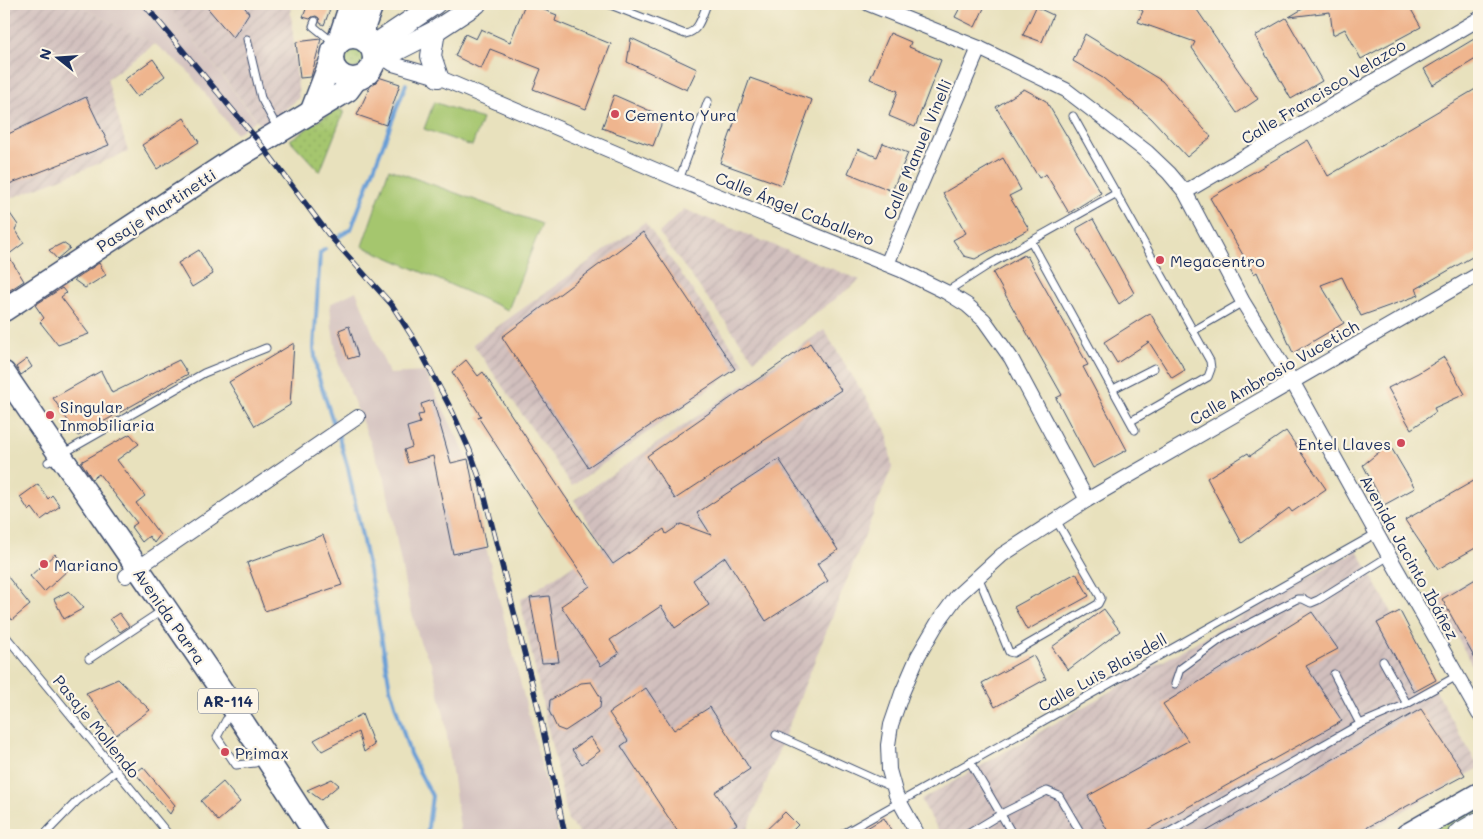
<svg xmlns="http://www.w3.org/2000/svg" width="1483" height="839" viewBox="0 0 1483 839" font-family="Mali,sans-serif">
<defs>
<pattern id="industrial-furrows" width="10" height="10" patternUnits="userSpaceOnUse" patternTransform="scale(1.25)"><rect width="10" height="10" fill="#d1bfbd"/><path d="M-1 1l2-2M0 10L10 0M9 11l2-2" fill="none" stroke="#b3a4a5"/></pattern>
<pattern id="green-dots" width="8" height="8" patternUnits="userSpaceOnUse" patternTransform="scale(1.25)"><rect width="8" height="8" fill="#a5c66e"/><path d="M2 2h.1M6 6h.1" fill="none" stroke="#8daa62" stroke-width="1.8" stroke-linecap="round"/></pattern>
</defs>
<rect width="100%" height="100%" fill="#fcf5e5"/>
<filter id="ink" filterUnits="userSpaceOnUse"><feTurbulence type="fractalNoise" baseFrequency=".02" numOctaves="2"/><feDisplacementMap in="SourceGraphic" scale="10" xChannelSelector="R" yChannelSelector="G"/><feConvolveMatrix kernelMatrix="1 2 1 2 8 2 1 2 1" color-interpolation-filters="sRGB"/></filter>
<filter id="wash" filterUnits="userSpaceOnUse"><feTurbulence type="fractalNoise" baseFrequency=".0096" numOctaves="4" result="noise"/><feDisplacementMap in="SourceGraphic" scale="20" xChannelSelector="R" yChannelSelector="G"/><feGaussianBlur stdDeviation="1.12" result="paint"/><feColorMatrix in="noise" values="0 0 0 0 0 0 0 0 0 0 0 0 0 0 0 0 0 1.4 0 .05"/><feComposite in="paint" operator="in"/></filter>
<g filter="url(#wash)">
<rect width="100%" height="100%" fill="#e8e1bd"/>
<!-- industrial -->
<g fill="url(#industrial-furrows)">
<polygon points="4,4 75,4 155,44 107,79 128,152 4,201"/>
<polygon points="166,4 290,4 299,98 263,128"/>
<polygon points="684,209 860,280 754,360 659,233"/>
<polygon points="645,222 744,364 572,486 473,344"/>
<polygon points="824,330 887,432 892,467 745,835 581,835 568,821 520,600 604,545 574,500"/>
<polygon points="1357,550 1479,768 1362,835 941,835 921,800"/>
<polygon points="1479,576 1479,679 1438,599"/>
</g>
<!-- railway -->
<g fill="#d1bfbd">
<polygon points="75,4 166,4 256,120 236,134 188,71 155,44"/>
<polygon points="356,291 389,374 425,372 468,459 486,547 559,835 461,835 444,715 432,665 420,642 407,595 385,479 338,362 332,328 330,304"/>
</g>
<!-- green -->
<g fill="url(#green-dots)" stroke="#607a66">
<circle cx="352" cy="56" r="13"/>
<polygon points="336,109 344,111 320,172 290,140"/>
<polygon points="1479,801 1479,814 1442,835 1418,835"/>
</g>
<!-- pitch -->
<g fill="#a5c66e" stroke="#607a66">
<polygon points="434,102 482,119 472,146 424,129"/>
<polygon points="389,169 542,224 508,310 362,246"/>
</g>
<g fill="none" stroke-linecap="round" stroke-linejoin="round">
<!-- stream -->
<g stroke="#699fd6" stroke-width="4">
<polyline points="337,238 351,229 406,84"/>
<polyline points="325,249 320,253 314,348 317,372 335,428"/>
<polyline points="338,434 348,468 374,595 390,688 410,754 432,796 427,835"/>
</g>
</g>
<g id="blocks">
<!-- building -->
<g fill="#efb58e">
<polygon points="204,4 242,4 249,13 233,38"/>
<polygon points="308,4 332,4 324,25 320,23 319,18 316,16 312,17 310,19 303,17"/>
<polygon points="525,4 529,4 557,15 555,21 611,44 586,109 533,89 541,69 490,49 481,69 455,56 465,34 476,39 481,29 510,42"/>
<polygon points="962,4 986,4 975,27 955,17"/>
<polygon points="1131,4 1193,4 1258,99 1237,113 1192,48 1195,42 1138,22 1143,11"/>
<polygon points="1311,4 1408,4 1421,27 1361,59 1345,29 1333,35 1330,12 1289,17"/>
<polygon points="1036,7 1053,15 1042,42 1023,35"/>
<polygon points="1286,18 1322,81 1291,99 1255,36"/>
<polygon points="890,33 911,42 909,47 941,60 915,127 889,116 898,91 870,79"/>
<polygon points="1085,34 1162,81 1211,137 1187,157 1151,118 1103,78 1073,61"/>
<polygon points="1479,36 1479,57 1433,85 1424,69"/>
<polygon points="631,38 697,69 687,90 627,62"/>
<polygon points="321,39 311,77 300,78 296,42"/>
<polygon points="153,59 165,76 137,97 124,80"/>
<polygon points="375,76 400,84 386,125 357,115"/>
<polygon points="750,78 812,100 782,185 720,163"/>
<polygon points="1479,87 1479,253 1416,289 1419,295 1361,316 1342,277 1321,285 1344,323 1293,353 1257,272 1254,274 1210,198 1308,140 1328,176"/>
<polygon points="1024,89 1046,101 1101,193 1069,213 1046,174 1039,178 996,107"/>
<polygon points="614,95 664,117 653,146 602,128"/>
<polygon points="86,97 109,145 4,186 4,136"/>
<polygon points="184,118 199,142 157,169 142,145"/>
<polygon points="883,143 908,153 892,191 848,173 858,149 877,157"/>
<polygon points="1003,158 1021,190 1009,196 1029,229 975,259 964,256 953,240 966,233 943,193"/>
<polygon points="4,205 18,225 15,229 24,243 8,255 24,281 4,294"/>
<polygon points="1093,219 1134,293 1119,304 1077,232 1077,228"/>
<polygon points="643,232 735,369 588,467 502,337"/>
<polygon points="63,243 70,248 57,259 49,250"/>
<polygon points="199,250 213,274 192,287 178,263"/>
<polygon points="1024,255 1025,257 1027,256 1088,365 1083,367 1127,450 1093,468 1056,398 1062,395 993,273"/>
<polygon points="99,263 106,275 85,288 74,280"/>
<polygon points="62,288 66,293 61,297 89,334 58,345 40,322 44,318 35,305"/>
<polygon points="1150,313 1185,370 1172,378 1149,342 1117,363 1104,342"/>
<polygon points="349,326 358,356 348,359 339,330"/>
<polygon points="294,343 290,405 255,426 229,382"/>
<polygon points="810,343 841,390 675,499 647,456"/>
<polygon points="1444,357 1465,394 1434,408 1436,412 1411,429 1388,388 1418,373"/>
<polygon points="27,359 32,367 21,375 16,367"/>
<polygon points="179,360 188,374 78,436 53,398 101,371 112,393"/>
<polygon points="466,360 478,376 483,372 564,495 613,564 664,529 666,534 681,524 711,535 697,513 779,459 838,550 817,564 828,581 766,621 725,557 693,580 709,605 675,628 661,606 610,640 619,654 601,666 561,606 590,586 540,513 478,417 481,416 452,372"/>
<polygon points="433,400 451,463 468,459 486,547 453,554 433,456 408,463 404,450 412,447 407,427 420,423 418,415 424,414 421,404"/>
<polygon points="1286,431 1326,489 1292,512 1289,508 1242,543 1207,478 1248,453 1250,456"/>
<polygon points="130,434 139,444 117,460 145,496 136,503 160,535 154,543 149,536 142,542 131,527 137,523 99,474 92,479 81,462"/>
<polygon points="1389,444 1415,488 1384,505 1363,465"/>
<polygon points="1479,478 1479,546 1438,569 1405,520"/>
<polygon points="38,484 48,499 52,495 60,506 41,520 32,508 29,511 20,497"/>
<polygon points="323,535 342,585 265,611 247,563"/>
<polygon points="55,554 69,569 44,592 30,576"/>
<polygon points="4,572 30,605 12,620 4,607"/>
<polygon points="1076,573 1089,596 1027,630 1014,607"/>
<polygon points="1479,577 1479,666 1442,599"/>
<polygon points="69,591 84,608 64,619 54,599"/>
<polygon points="549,596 559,662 542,663 530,598"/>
<polygon points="1104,609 1120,631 1068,670 1052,647"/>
<polygon points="1400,611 1436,680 1414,692 1377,623"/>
<polygon points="1312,612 1338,649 1306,666 1342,721 1138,835 1110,835 1088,796 1188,741 1163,704"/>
<polygon points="119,613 129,626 120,632 110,619"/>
<polygon points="1033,655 1046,679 995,707 982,683"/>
<polygon points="118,679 150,710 116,735 86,693"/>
<polygon points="591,682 601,698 600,708 565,731 557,728 549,711 550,700 581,683"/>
<polygon points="646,688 674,730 710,707 750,769 715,792 737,824 721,835 680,835 621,746 628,741 609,713"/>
<polygon points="1421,709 1465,775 1353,835 1200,835"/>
<polygon points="362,714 374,745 364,752 358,732 322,751 314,740"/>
<polygon points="590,737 600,751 582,764 572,750"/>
<polygon points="143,767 175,805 170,814 135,773"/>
<polygon points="332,779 339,785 321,800 307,790"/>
<polygon points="223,782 240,802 218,821 201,801"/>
<polygon points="785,812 798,825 788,835 761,835"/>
<polygon points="884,818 894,835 855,835"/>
</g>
</g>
</g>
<g filter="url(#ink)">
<use href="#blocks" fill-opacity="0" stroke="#3a4a6c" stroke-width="1"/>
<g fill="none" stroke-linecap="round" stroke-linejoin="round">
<defs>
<g id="service">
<path d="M608,4L685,34C699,32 702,16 707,4"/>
<polyline points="315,21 313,26 334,43"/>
<polyline points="247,39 261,98 278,129"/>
<polyline points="1073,116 1210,361 1211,369 1208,377 1131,421"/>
<polyline points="679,180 708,101"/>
<polyline points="1031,241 1135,430"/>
<polyline points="946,292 990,264 1117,193"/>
<polyline points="1193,331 1243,302"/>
<polyline points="1113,389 1154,368"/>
<polyline points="48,462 204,373 266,348"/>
<polyline points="978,576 1009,652 1013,653 1098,604 1101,598 1056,520"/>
<polyline points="4,634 169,835"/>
<polyline points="89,659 163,610"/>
<polyline points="1383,661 1407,704"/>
<polyline points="1334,674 1360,724 1407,704 1457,676"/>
<polyline points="1175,684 1180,669 1224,637 1297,599 1303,599 1311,603 1318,600 1389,556"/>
<polyline points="233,713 226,720 217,737 236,765 255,763"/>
<polyline points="776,735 894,788"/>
<polyline points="970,762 1013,835"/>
<polyline points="44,835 77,801 116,771"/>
<polyline points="841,835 1377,533"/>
<polyline points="966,835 1001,814 1047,791 1059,796 1082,835"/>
<polyline points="1164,835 1360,724"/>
</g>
<g id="minor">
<polyline points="869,4 979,48 1066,90 1147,152 1169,173 1185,192 1243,302 1292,381 1389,556 1479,714"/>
<polyline points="378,54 393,64 438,77 679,180 901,270 946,292 967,305 984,320 1011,358 1087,500"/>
<polyline points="1185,192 1479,19"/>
<polyline points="887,264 979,48"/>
<polyline points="126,576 358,417"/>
<polyline points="918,835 896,795 889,770 888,745 891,725 902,693 918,656 938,622 957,596 1002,555 1087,500 1479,274"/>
</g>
<g id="secondary">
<polyline points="435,31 431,56 438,77"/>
<polyline points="371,47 435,4"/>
<polyline points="374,62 435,31 476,4"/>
</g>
<g id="primary">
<circle cx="353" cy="58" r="21"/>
<polyline points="364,39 364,26 372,4"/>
<polyline points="338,43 351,4"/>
<polyline points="311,113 332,58"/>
<polyline points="4,310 237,157 348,90 356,79"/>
<path d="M4,373C108,527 217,678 316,835"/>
<polyline points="1407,835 1479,794"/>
</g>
<polyline id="trunk" points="1460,835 1479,824"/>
</defs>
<!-- service casing -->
<use href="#service" stroke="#3a4a6c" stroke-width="9"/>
<!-- minor casing -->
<use href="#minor" stroke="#3a4a6c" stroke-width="16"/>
<!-- secondary casing -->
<use href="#secondary" stroke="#3a4a6c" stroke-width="22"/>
<!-- primary casing -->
<use href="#primary" stroke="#3a4a6c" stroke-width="25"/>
<!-- trunk casing -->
<use href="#trunk" stroke="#3a4a6c" stroke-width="26"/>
<!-- service -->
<use href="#service" stroke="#fff" stroke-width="7"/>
<!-- minor -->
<use href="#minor" stroke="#fff" stroke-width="14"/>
<!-- secondary -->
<use href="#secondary" stroke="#fff" stroke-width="20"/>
<!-- primary -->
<use href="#primary" stroke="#fff" stroke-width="22"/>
<!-- trunk -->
<use href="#trunk" stroke="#fff" stroke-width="24"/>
<defs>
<polyline id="rail" points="144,4 260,143 329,235 392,305 415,341 452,411 470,451 481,482 539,711 565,835"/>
</defs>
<!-- rail casing -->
<use href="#rail" stroke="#1b2f5e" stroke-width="5.5"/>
<!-- rail -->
<use href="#rail" stroke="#fcf5e5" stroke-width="4" stroke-dasharray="11" stroke-linecap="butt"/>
</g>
</g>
<!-- markers -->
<g fill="#d1495b" stroke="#fcf5e5" stroke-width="2">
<circle cx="615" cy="114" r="5"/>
<circle cx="1160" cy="260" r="5"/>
<circle cx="50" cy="415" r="5"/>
<circle cx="1401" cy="443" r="5"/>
<circle cx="44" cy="564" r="5"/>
<circle cx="225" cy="752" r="5"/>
</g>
<g text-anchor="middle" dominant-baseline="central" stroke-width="4.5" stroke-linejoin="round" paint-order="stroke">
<!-- shield labels -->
<rect fill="#fcf5e5" stroke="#5e6a86" stroke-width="1" x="198" y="688.5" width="60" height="25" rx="4"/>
<g font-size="15" font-weight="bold" fill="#1b2f5e">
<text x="228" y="701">AR-114</text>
</g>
<!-- street labels -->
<g font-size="16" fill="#1b2f5e" stroke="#fcf5e5">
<text transform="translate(1323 91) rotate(-31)">Calle Francisco Velazco</text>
<text transform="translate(917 149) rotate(-67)">Calle Manuel Vinelli</text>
<text transform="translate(795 208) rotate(22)">Calle Ángel Caballero</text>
<text transform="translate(156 210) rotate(-33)">Pasaje Martinetti</text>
<text transform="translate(1274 372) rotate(-30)">Calle Ambrosio Vucetich</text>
<text transform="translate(1410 557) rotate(61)">Avenida Jacinto Ibáñez</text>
<text transform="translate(170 616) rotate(55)">Avenida Parra</text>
<text transform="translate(1102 672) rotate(-29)">Calle Luis Blaisdell</text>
<text transform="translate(97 726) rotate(51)">Pasaje Mollendo</text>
</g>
<!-- poi labels -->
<g font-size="16" fill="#1b2f5e" stroke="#fcf5e5" text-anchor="start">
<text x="625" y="114">Cemento Yura</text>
<text x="1170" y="260">Megacentro</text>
<text x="60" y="406">Singular<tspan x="60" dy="18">Inmobiliaria</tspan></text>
<text x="1391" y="443" text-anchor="end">Entel Llaves</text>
<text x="54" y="564">Mariano</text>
<text x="235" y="752">Primax</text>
</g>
</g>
<!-- margin -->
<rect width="1483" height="839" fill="none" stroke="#fcf5e5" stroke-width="20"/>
<!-- north arrow -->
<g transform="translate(58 58) rotate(287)" stroke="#fcf5e5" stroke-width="4" paint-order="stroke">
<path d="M0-4L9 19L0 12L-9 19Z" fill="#1b2f5e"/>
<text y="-8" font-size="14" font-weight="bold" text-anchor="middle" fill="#1b2f5e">N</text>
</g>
</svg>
